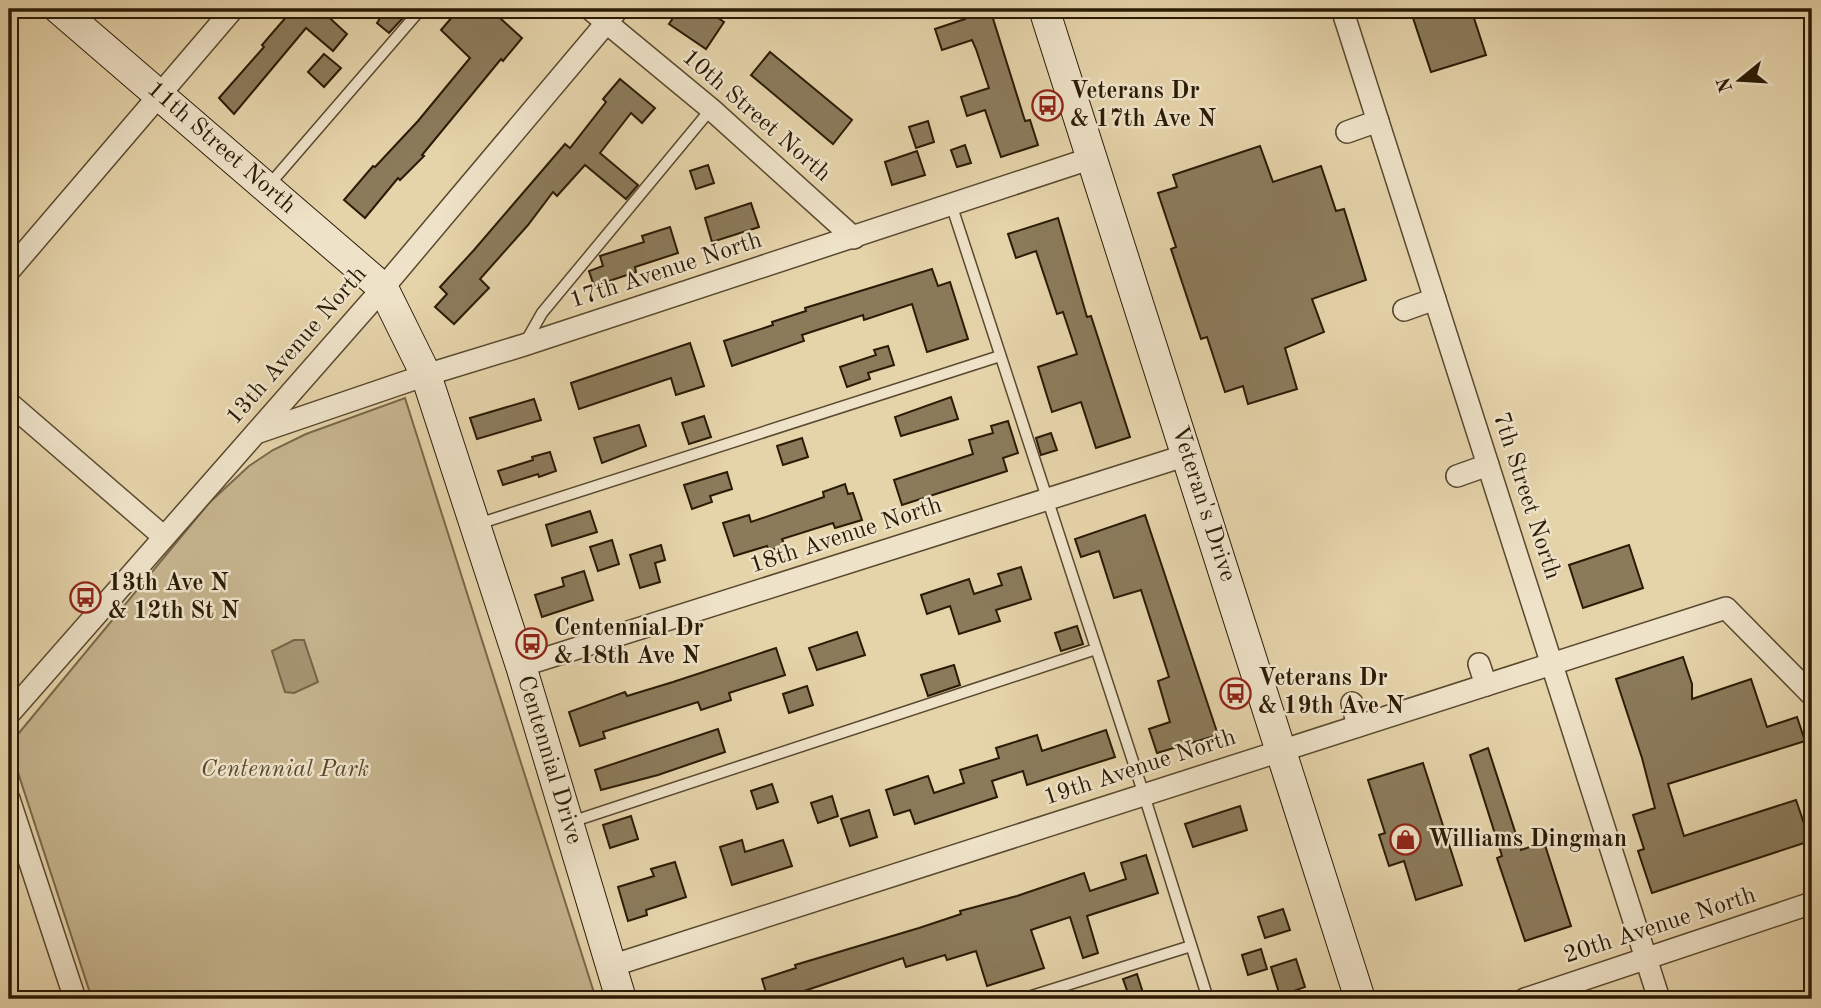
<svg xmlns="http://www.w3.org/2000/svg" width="1821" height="1008" viewBox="0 0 1821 1008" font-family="'Old Standard TT',serif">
<rect width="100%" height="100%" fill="#e5d3aa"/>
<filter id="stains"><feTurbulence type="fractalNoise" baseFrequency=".00286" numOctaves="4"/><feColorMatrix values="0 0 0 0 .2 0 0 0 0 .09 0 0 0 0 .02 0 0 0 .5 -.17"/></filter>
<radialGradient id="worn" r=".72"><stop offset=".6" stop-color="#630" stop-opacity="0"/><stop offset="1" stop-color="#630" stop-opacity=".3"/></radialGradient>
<!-- green -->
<polygon fill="#c5b48e" stroke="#78684a" stroke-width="2" points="405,398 596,999 92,999 9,745 209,503 249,466 273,450 306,434"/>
<!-- water -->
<polygon fill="#a59472" stroke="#746446" stroke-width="2" points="294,640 304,640 318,682 294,693 285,692 272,651"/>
<!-- building -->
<g fill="#8b7b5b" stroke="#2a1b05" stroke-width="2">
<polygon points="293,9 320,9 347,34 333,51 306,28 234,114 219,98 264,47 262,45"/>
<polygon points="386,9 390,9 402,19 389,33 377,23"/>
<polygon points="459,9 490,9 522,38 503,61 501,59 422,155 424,156 400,180 398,178 365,218 344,200 373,166 375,167 418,121 470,58 441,30"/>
<polygon points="679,9 705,9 724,22 706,49 669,24"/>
<polygon points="973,9 990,9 1025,121 1030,120 1038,145 1001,157 985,110 967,116 961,97 989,88 976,49 972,40 942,50 935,29 965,19 963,12"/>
<polygon points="1410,9 1471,9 1486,55 1431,72"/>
<polygon points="770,52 852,120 833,144 751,75"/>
<polygon points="324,54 341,68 324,87 308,72"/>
<polygon points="620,79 655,108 642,123 631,113 600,153 638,185 626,199 585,165 557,196 553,192 528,225 480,279 489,288 454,324 435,307 447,294 440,287 474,250 565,144 570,148 606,102 603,99"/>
<polygon points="928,121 934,142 916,148 909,127"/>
<polygon points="965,145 971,163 957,167 951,150"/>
<polygon points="1260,146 1273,182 1321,166 1336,211 1344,209 1366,280 1312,299 1324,332 1285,348 1297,389 1248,404 1243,386 1225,392 1207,337 1201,339 1171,249 1176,247 1158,193 1177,187 1173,175"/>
<polygon points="917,151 925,175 892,185 885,162"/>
<polygon points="708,165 714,183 696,189 690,171"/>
<polygon points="751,203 759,227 712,242 705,218"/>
<polygon points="1058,218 1087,317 1091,316 1130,437 1096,448 1081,402 1052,412 1038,367 1077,354 1063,312 1057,314 1036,251 1016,258 1008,234"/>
<polygon points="670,227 678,253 635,267 636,272 594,286 589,271 603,266 600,256 644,242 642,236"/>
<polygon points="932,269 938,286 950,282 968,339 927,352 912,304 864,320 863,315 802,335 804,341 732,366 724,341 773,325 772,322 806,311 805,308"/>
<polygon points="690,343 704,386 676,395 671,378 579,409 571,383"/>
<polygon points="888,346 894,365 868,373 870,379 847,387 840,367 876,355 874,350"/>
<polygon points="951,397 958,419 901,436 895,417"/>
<polygon points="534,399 541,420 477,439 470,418"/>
<polygon points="704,416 711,437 689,444 682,423"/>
<polygon points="1008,421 1018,453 1003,458 1007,471 902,505 894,480 973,454 969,440 993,433 991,426"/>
<polygon points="639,425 646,446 602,463 594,438"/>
<polygon points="1051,433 1057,450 1041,455 1036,438"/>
<polygon points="802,438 808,457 783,465 777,446"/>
<polygon points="550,452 556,471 539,477 538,474 503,485 498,471 533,460 532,457"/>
<polygon points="727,472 732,489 710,496 712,502 692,509 684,485"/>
<polygon points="845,484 848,494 853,493 862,520 835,528 833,523 782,539 785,546 769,551 767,546 734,556 723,523 749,515 751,522 824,497 823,492"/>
<polygon points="590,511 597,532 552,546 546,525"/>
<polygon points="1145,515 1218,735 1157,753 1149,729 1170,722 1158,681 1169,677 1141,590 1114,598 1099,551 1081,557 1075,539"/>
<polygon points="612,540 619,564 598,571 590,547"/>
<polygon points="661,545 665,560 655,563 660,582 640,588 630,555"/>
<polygon points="1629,545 1643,588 1583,608 1569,565"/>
<polygon points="1021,567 1031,599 996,610 1000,621 959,634 950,606 927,614 921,595 969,579 974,594 1002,585 998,574"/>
<polygon points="584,571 593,600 542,617 535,595 564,586 562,578"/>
<polygon points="1077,626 1083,644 1061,651 1055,633"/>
<polygon points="857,632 865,655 817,670 809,648"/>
<polygon points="776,648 785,675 729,693 731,700 701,710 698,702 603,732 605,738 580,746 569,712 625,692 627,696 673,682"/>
<polygon points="1683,657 1692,684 1692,699 1751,679 1767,727 1797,717 1805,741 1668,784 1684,836 1796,800 1810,841 1652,893 1638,851 1644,849 1633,815 1655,808 1642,758 1616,679"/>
<polygon points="954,665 960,685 928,696 921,675"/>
<polygon points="807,686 813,705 789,713 783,694"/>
<polygon points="718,729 725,752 658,775 601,790 595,770"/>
<polygon points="1106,730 1115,757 1027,785 1023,771 992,781 997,797 915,824 910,810 894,815 886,790 928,776 934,793 964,783 960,770 999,758 996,748 1037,735 1042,751"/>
<polygon points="1488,748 1521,850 1544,842 1571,926 1525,941 1497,858 1502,856 1470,755"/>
<polygon points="1423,763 1462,885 1416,900 1404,861 1389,866 1379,835 1385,833 1368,780"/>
<polygon points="772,784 778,802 757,809 751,791"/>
<polygon points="832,796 838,816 818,823 811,803"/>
<polygon points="1240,806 1247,830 1193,847 1185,824"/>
<polygon points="869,810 877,837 850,846 841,819"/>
<polygon points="631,816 638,839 610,848 603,825"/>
<polygon points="742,840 745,852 783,840 792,866 732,885 720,847"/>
<polygon points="1146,855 1158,893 1087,916 1098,953 1083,958 1070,917 1031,930 1044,968 987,986 976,951 947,960 945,955 906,967 903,958 792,995 793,999 768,999 762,979 796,968 795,965 919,928 961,914 960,911 1017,896 1084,873 1090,891 1126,879 1121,863"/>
<polygon points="675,862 686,897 646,910 647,915 628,921 618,887 654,876 651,869"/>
<polygon points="1283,909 1290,930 1265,938 1258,917"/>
<polygon points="1261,949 1267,969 1248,975 1242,955"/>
<polygon points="1296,959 1305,987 1280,996 1271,967"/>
<polygon points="1137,974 1145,999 1130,999 1123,979"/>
</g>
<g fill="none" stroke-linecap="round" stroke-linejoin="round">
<defs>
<g id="lane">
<polyline points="269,185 421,9"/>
<polyline points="951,204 1144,795 1208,999"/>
<polyline points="525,343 542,313 711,109"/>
<polyline points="478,524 1000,356"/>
<polyline points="571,822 1096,649"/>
<polyline points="1022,999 1191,946"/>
</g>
<g id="street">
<polyline points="590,9 711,109 854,238"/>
<polyline points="1342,9 1659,999"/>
<polyline points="1347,132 1378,121"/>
<polyline points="9,271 233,9"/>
<polyline points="1404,310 1435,299"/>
<polyline points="9,403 164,537"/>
<polyline points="256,433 426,375 524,345 1092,158"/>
<polyline points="1457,476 1488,465"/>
<polyline points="1479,664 1486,685"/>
<polyline points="521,666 1187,455"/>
<polyline points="1352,703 1358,726"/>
<polyline points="9,714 383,288 618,9"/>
<polyline points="9,799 75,999"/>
<polyline points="611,966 1726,608 1812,695"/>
<polyline points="1525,999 1812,903"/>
</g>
<g id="secondary">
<polyline points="59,9 383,288 426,375 521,666 621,999"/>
<polyline points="1044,9 1360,999"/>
</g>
</defs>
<!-- lane casing -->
<use href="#lane" stroke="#59492e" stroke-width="13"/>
<!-- street casing -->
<use href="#street" stroke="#59492e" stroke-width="24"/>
<!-- secondary casing -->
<use href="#secondary" stroke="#2a1b05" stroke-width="32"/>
<!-- lane -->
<use href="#lane" stroke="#eee2c8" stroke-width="10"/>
<!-- street -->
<use href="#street" stroke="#eee2c8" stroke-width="21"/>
<!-- secondary -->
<use href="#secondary" stroke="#eee2c8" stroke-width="30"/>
</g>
<!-- icons -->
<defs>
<symbol id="bus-ring" viewBox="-11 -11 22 22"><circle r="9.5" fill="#eee2c8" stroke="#8f2418" stroke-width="1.5"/><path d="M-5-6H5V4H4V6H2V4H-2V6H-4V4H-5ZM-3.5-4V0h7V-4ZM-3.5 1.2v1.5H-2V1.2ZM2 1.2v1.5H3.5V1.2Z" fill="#8f2418"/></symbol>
<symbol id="shop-ring" viewBox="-11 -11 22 22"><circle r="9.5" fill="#eee2c8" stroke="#8f2418" stroke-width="1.5"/><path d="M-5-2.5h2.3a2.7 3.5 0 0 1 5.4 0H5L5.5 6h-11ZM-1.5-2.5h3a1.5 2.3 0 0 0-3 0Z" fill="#8f2418"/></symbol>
</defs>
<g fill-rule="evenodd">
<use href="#bus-ring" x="1030" y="88" width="35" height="35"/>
<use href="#bus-ring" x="68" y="580" width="35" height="35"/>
<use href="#bus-ring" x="514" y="626" width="35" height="35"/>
<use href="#bus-ring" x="1218" y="676" width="35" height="35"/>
<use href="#shop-ring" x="1388" y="822" width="35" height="35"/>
</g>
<g text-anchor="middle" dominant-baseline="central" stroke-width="5" stroke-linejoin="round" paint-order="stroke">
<!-- poi labels -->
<g font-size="24" font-weight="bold" fill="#2a1b05" stroke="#eee2c8" text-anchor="start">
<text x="1070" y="92">Veterans Dr<tspan x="1070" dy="28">&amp; 17th Ave N</tspan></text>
<text x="108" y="584">13th Ave N<tspan x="108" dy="28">&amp; 12th St N</tspan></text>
<text x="554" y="629">Centennial Dr<tspan x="554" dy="28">&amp; 18th Ave N</tspan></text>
<text x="1258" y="679">Veterans Dr<tspan x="1258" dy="28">&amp; 19th Ave N</tspan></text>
<text x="1428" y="840">Williams Dingman</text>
</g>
<!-- street labels -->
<g font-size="24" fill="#2a1b05" stroke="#eee2c8">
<text transform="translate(756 116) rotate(41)">10th Street North</text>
<text transform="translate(221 148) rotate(41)">11th Street North</text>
<text transform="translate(666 271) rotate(-18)">17th Avenue North</text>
<text transform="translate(297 346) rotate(-49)">13th Avenue North</text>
<text transform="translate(1526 496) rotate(72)">7th Street North</text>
<text transform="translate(1203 504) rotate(72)">Veteran's Drive</text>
<text transform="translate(846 536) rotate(-18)">18th Avenue North</text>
<text transform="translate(549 760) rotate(73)">Centennial Drive</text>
<text transform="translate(1140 768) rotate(-18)">19th Avenue North</text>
<text transform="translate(1660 926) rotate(-18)">20th Avenue North</text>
</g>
<!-- park labels -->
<g font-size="24" font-style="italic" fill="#58492e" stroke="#eee2c8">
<text x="285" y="770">Centennial Park</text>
</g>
</g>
<!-- margin -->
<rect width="1821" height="1008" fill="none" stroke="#e5d3aa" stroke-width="35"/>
<rect x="10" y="10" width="1800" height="987" fill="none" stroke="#2a1b05" stroke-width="3.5"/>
<rect x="18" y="18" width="1786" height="973" fill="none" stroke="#2a1b05" stroke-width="2"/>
<!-- north arrow -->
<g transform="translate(1740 80) rotate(252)" stroke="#eee2c8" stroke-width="5" paint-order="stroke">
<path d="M0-5L12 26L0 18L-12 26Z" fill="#2a1b05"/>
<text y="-10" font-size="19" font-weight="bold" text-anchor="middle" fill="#2a1b05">N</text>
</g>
<rect width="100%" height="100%" filter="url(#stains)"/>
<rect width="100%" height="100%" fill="url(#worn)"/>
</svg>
